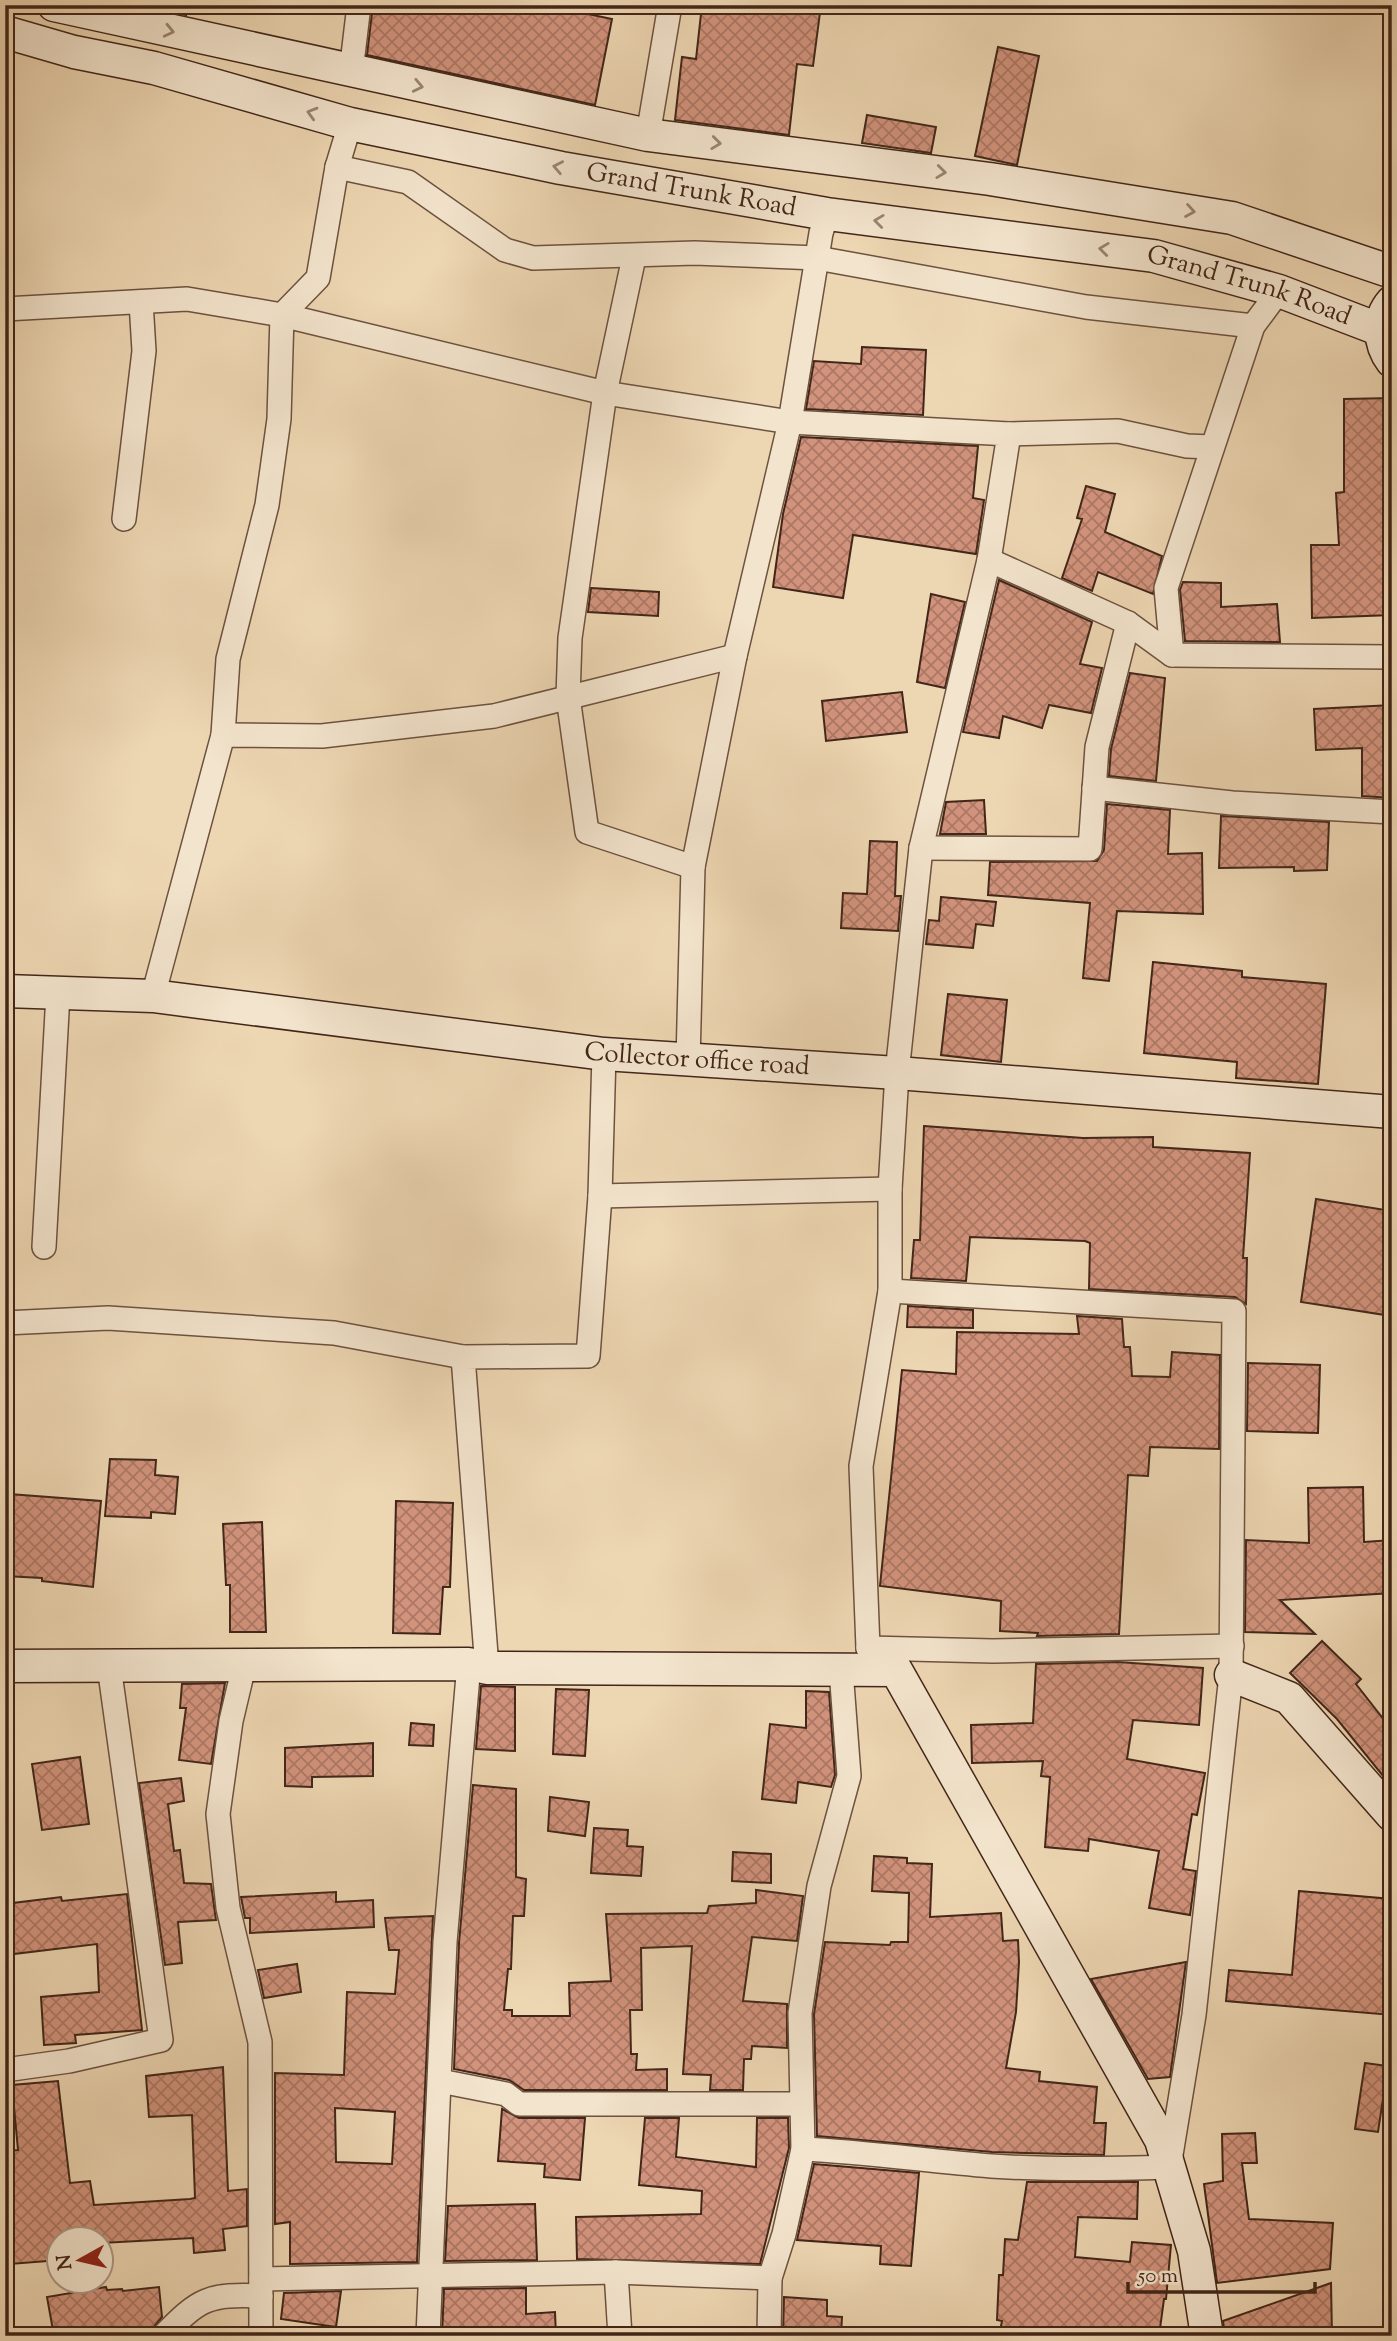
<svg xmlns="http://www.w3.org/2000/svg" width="1397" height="2341" viewBox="0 0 1397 2341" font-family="'Sorts Mill Goudy',serif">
<defs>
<pattern id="building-cross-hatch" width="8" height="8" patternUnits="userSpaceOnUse" patternTransform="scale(1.75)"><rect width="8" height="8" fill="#d2937c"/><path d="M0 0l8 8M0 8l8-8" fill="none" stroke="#ac7865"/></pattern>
</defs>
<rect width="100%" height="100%" fill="#edd6b2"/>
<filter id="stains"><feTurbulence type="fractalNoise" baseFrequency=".00286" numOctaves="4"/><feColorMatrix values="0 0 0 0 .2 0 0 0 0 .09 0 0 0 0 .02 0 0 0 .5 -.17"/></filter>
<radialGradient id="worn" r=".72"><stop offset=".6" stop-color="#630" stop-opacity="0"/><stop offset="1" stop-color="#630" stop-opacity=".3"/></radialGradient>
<!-- building -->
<g fill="url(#building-cross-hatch)" stroke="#422619" stroke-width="2" fill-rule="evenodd">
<polygon points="141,5 187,5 186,15"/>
<polygon points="373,5 545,5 612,19 595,105 367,55"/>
<polygon points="702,5 821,5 813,66 797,64 789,135 675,120 682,57 696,59"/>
<polygon points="998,47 1039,56 1017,165 975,156"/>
<polygon points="867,115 936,127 931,153 862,143"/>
<polygon points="862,347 926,350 923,415 806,409 814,361 861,364"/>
<polygon points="1392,398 1392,615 1312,618 1311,545 1339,545 1336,493 1344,492 1344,399"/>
<polygon points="801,437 978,446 973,498 984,500 976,554 853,535 843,598 773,587 783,514"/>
<polygon points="1086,486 1115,494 1105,532 1162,556 1153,594 1098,572 1092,591 1062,578 1082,519 1077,518"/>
<polygon points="999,580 1092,622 1080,664 1102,668 1091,713 1049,705 1042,728 1003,716 999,738 963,732"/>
<polygon points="1183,582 1221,583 1221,607 1277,604 1280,642 1185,641 1180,590"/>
<polygon points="591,588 659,592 658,616 588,612"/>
<polygon points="931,594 965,602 945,688 917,682"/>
<polygon points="1130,673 1165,678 1156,781 1109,776 1111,749"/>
<polygon points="902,692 907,732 826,741 822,701"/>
<polygon points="1392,705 1392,798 1362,796 1362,748 1316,750 1314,709"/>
<polygon points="984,800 986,834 940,834 946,802"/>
<polygon points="1107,804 1170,810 1168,854 1202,853 1203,914 1117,911 1109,981 1083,978 1090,903 988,895 990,862 1097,861 1104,850"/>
<polygon points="1221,816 1329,822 1327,870 1294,871 1294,867 1219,868"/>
<polygon points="870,841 897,842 895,896 901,896 898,931 841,928 843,893 867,894"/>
<polygon points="941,897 996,902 993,926 976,924 973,948 926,944 929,920 939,921"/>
<polygon points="1153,962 1242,971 1242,977 1326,984 1318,1084 1236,1078 1237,1062 1144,1053"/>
<polygon points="948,994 1007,1000 1001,1062 941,1055"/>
<polygon points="924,1126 1083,1138 1153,1137 1153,1147 1250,1153 1243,1258 1247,1258 1246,1304 1235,1297 1089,1289 1090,1243 1085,1241 970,1237 966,1281 911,1278 914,1240 920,1240"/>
<polygon points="1316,1199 1392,1211 1392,1269 1385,1315 1301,1302"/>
<polygon points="908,1306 973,1310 973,1328 907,1327"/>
<polygon points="1077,1316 1122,1319 1124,1347 1130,1347 1132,1376 1170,1377 1172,1352 1220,1355 1219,1449 1150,1447 1148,1476 1128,1475 1119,1634 1037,1636 1038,1633 1000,1631 1001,1601 880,1586 902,1370 956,1374 957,1332 1079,1334"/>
<polygon points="1248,1363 1320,1365 1318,1433 1247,1431"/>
<polygon points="110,1459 156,1460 155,1475 178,1477 175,1514 151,1512 151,1518 105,1516"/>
<polygon points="1363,1487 1364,1542 1392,1540 1392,1593 1280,1600 1315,1634 1245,1632 1246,1540 1309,1543 1308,1488"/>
<polygon points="9,1494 101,1501 93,1587 42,1581 42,1578 5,1576 5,1516"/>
<polygon points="396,1501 453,1503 450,1587 443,1587 440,1634 393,1633"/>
<polygon points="262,1522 266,1632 230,1632 230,1585 226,1585 223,1524"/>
<polygon points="1322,1641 1361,1679 1356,1684 1392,1730 1392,1787 1337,1719 1290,1673"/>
<polygon points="1118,1662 1203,1668 1199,1725 1133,1720 1127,1759 1205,1773 1197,1815 1192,1814 1183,1869 1196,1871 1190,1915 1149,1908 1159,1851 1089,1839 1088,1851 1045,1847 1050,1777 1041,1776 1043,1761 972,1763 971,1725 1033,1723 1036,1664"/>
<polygon points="225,1683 211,1764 179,1760 186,1708 180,1708 182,1684"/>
<polygon points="481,1686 515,1687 515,1751 476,1749"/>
<polygon points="556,1689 589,1690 585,1756 553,1754"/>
<polygon points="806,1691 829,1692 835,1775 831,1787 798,1782 796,1803 762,1799 770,1724 806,1728"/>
<polygon points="411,1723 434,1725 433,1746 409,1745"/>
<polygon points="373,1743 373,1776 312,1777 312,1787 285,1786 285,1748"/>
<polygon points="80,1757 89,1824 42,1830 32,1764"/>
<polygon points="181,1778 184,1801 168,1804 174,1851 180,1850 184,1883 211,1884 216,1920 178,1922 182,1963 165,1965 139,1783"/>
<polygon points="473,1785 516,1789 516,1877 526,1879 524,1916 513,1916 511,1969 508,1969 504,2010 512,2010 512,2016 570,2016 569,1983 611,1981 606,1914 707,1913 709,1906 756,1903 756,1890 803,1896 797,1941 752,1937 743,2001 787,2004 787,2048 752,2046 751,2059 744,2059 743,2090 710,2090 711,2075 683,2074 692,1946 641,1948 642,2010 630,2010 631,2054 637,2054 636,2070 667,2069 667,2090 524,2090 509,2080 454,2069 459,1943"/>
<polygon points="550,1797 589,1802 585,1836 548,1831"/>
<polygon points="594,1828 628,1830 627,1846 643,1847 641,1876 591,1873"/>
<polygon points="733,1852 771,1854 771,1883 732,1881"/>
<polygon points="874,1856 907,1858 907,1863 932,1864 930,1917 1001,1913 1003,1941 1018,1940 1019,1962 1016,2012 1006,2068 1040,2072 1039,2081 1097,2087 1094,2123 1106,2123 1104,2155 992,2152 817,2136 814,2014 825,1942 890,1945 891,1942 908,1942 909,1893 872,1891"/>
<polygon points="1299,1891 1392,1899 1392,2015 1226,2001 1229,1970 1292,1975"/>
<polygon points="336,1892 336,1902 373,1900 374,1927 250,1933 250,1918 245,1918 241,1897"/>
<polygon points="127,1894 142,2030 75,2035 76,2043 44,2045 41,1997 99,1992 97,1944 5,1955 5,1904 61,1897 62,1901"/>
<path d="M433,1916L417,2262L290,2264V2222L275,2224V2073L344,2075L347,1992L395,1994L399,1950H389L385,1918ZM335,2108L395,2112L392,2164L336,2162Z"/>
<polygon points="1186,1962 1170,2077 1148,2079 1091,1979"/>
<polygon points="297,1964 301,1992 264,1998 258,1970"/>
<polygon points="1365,2063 1388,2066 1378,2132 1355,2129"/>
<polygon points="223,2067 228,2191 247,2189 247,2226 223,2229 225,2250 194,2253 193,2238 102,2243 102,2239 60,2239 60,2260 10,2264 5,2151 18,2150 12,2085 58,2081 70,2183 90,2181 94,2205 190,2199 195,2198 192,2115 149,2117 146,2076"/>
<polygon points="502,2109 519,2118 585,2118 580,2180 544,2177 545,2164 498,2161"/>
<polygon points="645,2118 679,2118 676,2157 756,2167 757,2118 788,2118 789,2148 760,2264 577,2259 576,2217 701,2214 702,2191 639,2185"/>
<polygon points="1255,2133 1257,2163 1242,2163 1249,2219 1333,2223 1330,2269 1217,2283 1204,2184 1223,2181 1222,2134"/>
<polygon points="814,2164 919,2173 911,2266 880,2264 881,2246 797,2240"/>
<polygon points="1027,2182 1138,2182 1137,2219 1078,2217 1075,2257 1130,2262 1132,2242 1171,2245 1166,2299 1164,2299 1159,2336 999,2336 1002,2321 997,2320 999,2275 1003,2275 1005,2239 1018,2240"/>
<polygon points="535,2204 537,2260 445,2261 448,2206"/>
<polygon points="1331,2283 1332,2336 1225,2336 1223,2321"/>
<polygon points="106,2287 107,2290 122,2289 123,2291 159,2287 162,2317 149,2333 54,2336 47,2297"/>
<polygon points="526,2288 526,2314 555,2312 556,2336 442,2336 444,2289"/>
<polygon points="341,2291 336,2327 281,2319 284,2293"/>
<polygon points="784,2297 827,2300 827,2316 842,2317 841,2336 783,2336"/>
</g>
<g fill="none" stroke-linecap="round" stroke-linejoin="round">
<defs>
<g id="street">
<polyline points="351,72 359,5"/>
<polyline points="648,135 670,5"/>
<polyline points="337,167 408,182 505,250 533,258 695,253 817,258 1086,307 1253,326"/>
<polyline points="634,257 605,393 570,638 568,697 587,832 693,867"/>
<polyline points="5,309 187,299 282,315 318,278 337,167 350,124"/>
<polyline points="1009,434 1118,431 1187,446 1212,447"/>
<polyline points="124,519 144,351 141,302"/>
<polyline points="989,560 1128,623 1172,655 1392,657"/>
<polyline points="1172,655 1166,588 1253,326 1279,291"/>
<polyline points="223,735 228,659 267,505 279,419 282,315 605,393 790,422 1009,434 989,560 921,848 897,1073 890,1189 890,1291 861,1466 868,1648 896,1670"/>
<polyline points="1094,788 1232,803 1392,812"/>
<polyline points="921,848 1090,849 1097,747 1128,623"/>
<polyline points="153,996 223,735 322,736 494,716 735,656 790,422 821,233 827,214"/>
<polyline points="688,1061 693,867 735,656"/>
<polyline points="600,1196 890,1189"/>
<polyline points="44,1247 58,994"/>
<polyline points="5,1323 108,1318 334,1333 463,1357"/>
<polyline points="868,1648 993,1651 1232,1646"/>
<polyline points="244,1666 231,1721 218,1814 228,1908 260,2042 261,2336"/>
<polyline points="487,1668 463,1357 588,1356 600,1196 604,1054"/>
<polyline points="5,2070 69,2061 161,2040 109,1666"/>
<polyline points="440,2081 506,2094 519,2104 801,2104"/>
<path d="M803,2149C866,2152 928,2161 991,2166C1050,2170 1109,2169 1169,2167L1194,2015L1231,1675L1234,1311L890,1291"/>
<polyline points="616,2272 620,2336"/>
<polyline points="261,2279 616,2272 770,2278"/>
<path d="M163,2336C200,2298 208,2294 261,2296"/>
<polyline points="428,2336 445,1942 469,1664"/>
<polyline points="769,2336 770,2278 784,2234 803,2149 800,2013 819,1886 849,1776 841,1670"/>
</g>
<g id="secondary">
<polyline points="54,5 648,135 990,179 1232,218 1392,272"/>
<path id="s1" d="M5,32L74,52L154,68L350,124L561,168L827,214L1154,256L1279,291L1381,330"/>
<path d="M1392,302C1377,319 1379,344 1392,361"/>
<path id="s2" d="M5,991L153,996L604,1054L897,1073L1392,1112"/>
<polyline points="5,1666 469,1664 487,1668 896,1670 1161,2140 1194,2251 1207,2336"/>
<polyline points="1231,1675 1289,1698 1392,1815"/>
</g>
</defs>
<!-- street casing -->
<use href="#street" stroke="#6d523f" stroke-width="26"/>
<!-- secondary casing -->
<use href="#secondary" stroke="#422619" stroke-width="35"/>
<!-- street -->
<use href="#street" stroke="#f3e4cd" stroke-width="23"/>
<!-- secondary -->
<use href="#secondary" stroke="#f3e4cd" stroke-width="32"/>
</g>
<!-- one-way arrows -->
<defs><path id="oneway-chevron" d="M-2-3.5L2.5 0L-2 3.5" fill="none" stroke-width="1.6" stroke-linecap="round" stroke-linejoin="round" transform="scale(1.75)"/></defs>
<g stroke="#9a8573">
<use href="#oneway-chevron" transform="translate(169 31) rotate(13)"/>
<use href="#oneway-chevron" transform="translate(418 86) rotate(12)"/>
<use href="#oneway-chevron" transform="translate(312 113) rotate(-164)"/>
<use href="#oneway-chevron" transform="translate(716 143) rotate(7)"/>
<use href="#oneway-chevron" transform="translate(558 167) rotate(-169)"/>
<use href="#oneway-chevron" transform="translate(941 172) rotate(7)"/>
<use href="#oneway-chevron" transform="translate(1190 211) rotate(9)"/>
<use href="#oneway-chevron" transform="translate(879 221) rotate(-173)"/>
<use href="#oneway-chevron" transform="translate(1104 249) rotate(-173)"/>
</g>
<g text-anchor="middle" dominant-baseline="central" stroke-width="6" stroke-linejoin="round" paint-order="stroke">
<!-- street labels -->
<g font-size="26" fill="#422619" stroke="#f3e4cd">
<text stroke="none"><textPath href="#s1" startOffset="705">Grand Trunk Road</textPath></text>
<text stroke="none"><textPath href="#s1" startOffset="1272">Grand Trunk Road</textPath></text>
<text stroke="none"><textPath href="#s2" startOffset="696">Collector office road</textPath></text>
</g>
</g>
<!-- margin -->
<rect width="1397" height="2341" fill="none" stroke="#edd6b2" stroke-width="28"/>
<rect x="7" y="7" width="1383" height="2327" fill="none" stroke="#422619" stroke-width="3.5"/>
<rect x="14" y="14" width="1369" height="2313" fill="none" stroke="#422619" stroke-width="2"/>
<!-- north arrow -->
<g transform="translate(80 2260) rotate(262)"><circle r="33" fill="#f3e4cd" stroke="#ac9885" stroke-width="2"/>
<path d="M0-5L12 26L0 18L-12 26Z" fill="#8f2418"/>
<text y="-10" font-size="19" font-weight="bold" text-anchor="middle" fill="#422619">N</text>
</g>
<!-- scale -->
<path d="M1128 2282v10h187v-10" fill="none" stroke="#422619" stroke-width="3.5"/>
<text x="1138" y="2282" font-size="21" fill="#422619" stroke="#f3e4cd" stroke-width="5" paint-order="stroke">50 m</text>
<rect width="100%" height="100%" filter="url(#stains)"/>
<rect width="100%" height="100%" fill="url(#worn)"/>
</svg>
